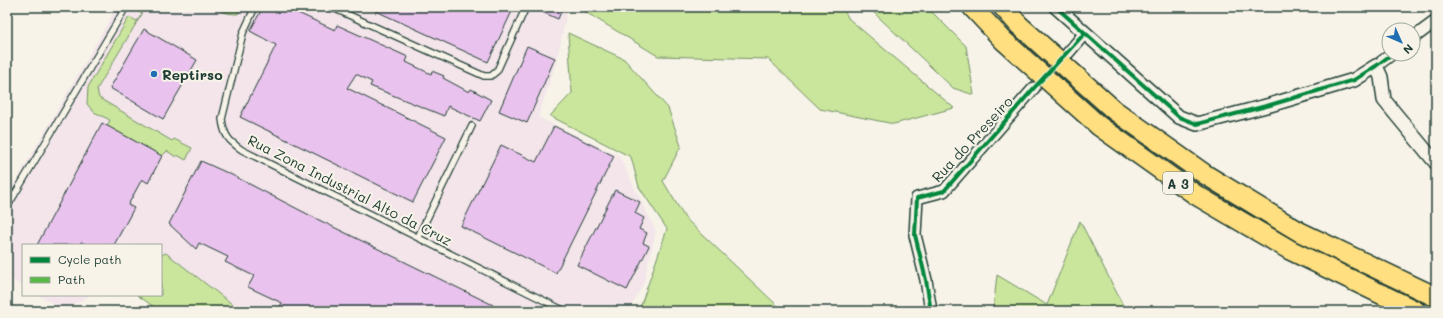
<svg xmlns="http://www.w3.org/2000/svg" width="1443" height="318" viewBox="0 0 1443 318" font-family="Mali,sans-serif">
<rect width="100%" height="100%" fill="#f7f3e8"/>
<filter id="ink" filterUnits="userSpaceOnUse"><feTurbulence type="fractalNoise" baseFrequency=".025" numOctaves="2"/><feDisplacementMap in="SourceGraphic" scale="8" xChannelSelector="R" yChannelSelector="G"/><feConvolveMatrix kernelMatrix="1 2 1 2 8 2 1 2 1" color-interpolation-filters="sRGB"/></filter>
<g filter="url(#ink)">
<!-- built -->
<g fill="#f3e5ea">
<polygon points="117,7 568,7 557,60 538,117 619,156 656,231 644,282 629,311 241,311 166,253 161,255 161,245 23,245 23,286 7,277 7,197"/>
<polygon points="38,295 91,295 64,310"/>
</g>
<!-- green -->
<g fill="#cae59c" stroke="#749168">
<polygon points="136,7 146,7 97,89 99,98 172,141 174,139 192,148 186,160 177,155 176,157 167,151 162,156 107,126 110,120 94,112 87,104 88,87 129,17 137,21 142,14 135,9"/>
<path d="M216,7H241L238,14C229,14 223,13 216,7Z"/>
<polygon points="577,7 842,7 849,19 954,108 894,124 820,109 768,59 658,56"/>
<polygon points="868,7 916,7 932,12 966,46 974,95 953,88"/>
<polygon points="568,33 624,59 668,108 681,146 663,181 685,218 783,311 639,311 667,229 639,187 631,157 550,116 572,93"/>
<polygon points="1080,221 1126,311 993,311 997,275 1047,305"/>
<polygon points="166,253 241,311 160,311 137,295 161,295 161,255"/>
</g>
<!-- building -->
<g fill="#e9c3ed" stroke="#1f3d34">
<polygon points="263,7 285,7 335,30 337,25 408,57 406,62 431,74 432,71 444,76 443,78 469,92 471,89 491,100 480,121 448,106 444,116 370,86 372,82 356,74 347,88 446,137 413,202 240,117 276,45 250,31"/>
<polygon points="367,7 514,7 488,62"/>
<polygon points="531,7 563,7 558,19"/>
<polygon points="144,29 197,60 163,119 110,88"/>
<polygon points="527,46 555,58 527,123 499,111"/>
<polygon points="102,123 162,156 148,183 142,179 128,205 134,208 114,245 87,245 81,242 80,245 37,245"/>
<polygon points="554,126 614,156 556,273 461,226 501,145 536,162"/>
<polygon points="201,161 232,175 317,219 493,305 490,311 283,311 279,309 282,303 248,287 254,276 225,262 228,257 199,243 196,249 169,224"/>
<polygon points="615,190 640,202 635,213 644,218 639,229 647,233 643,243 649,246 627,290 577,265"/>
</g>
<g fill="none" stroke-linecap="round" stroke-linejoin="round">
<defs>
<g id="service">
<path d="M255,7L243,33L222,119C224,136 229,141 242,150L565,311"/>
<polyline points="331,7 484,76 491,76 497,71 526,7"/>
<polyline points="9,204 126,7"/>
<polyline points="418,237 472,126"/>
</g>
<g id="minor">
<polyline points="1413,38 1436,21"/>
<polyline points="1068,53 1085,33"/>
<polyline points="1376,66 1392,54"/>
<polyline points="931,311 926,280 915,235 917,198 944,191 1034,88"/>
</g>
<polyline id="tertiary" points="1056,7 1179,117 1197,124 1270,105 1354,80 1376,66 1381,77 1384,100 1436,163"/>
<g id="motorway">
<polyline points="972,7 1003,40 1099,126 1196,195 1290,250 1416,311"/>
<polyline points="1003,7 1019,25 1114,110 1206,175 1300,232 1436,297"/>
</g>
</defs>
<!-- service casing -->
<use href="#service" stroke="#1f3d34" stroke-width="8"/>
<!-- minor casing -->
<use href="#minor" stroke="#1f3d34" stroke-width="14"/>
<!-- tertiary casing -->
<use href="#tertiary" stroke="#1f3d34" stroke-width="16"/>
<!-- motorway casing -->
<use href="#motorway" stroke="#1f3d34" stroke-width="22"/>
<!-- service -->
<use href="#service" stroke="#f7f3e8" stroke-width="5.5"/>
<!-- minor -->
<use href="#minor" stroke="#f7f3e8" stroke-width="11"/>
<!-- tertiary -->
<use href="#tertiary" stroke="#f7f3e8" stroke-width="13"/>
<!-- motorway -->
<use href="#motorway" stroke="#ffdf80" stroke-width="19"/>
<!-- quiet -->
<polyline stroke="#58b947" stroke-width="3" stroke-dasharray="6 3" stroke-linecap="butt" points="7,209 9,204"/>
<defs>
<g id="cycleway">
<polyline points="1056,7 1179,117 1197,124 1270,105 1354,80 1376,66 1392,54"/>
<polyline points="931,311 926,280 915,235 917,198 944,191 1034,88 1085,33"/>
</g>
</defs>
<!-- cycleway casing -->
<use href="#cycleway" stroke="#f7f3e8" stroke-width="6"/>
<!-- cycleway -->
<use href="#cycleway" stroke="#00873e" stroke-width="4"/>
</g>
</g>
<!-- markers -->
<circle fill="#1f6fb2" stroke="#f7f3e8" stroke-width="1.5" cx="154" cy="74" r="4"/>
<g text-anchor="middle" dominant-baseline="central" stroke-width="4" stroke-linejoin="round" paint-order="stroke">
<!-- shield labels -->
<rect fill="#f7f3e8" stroke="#60746a" stroke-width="1" x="1163" y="172" width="30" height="22" rx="3"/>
<g font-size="13" font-weight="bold" fill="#1f3d34">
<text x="1178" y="183">A 3</text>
</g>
<!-- poi labels -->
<g font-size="14" font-weight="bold" fill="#1f3d34" stroke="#f7f3e8" text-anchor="start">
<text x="162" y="74">Reptirso</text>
</g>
<!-- street labels -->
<g font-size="14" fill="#1f3d34" stroke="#f7f3e8">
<text transform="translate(972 139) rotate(-47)">Rua do Preseiro</text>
<text transform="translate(350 190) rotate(27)">Rua Zona Industrial Alto da Cruz</text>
</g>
</g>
<!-- margin -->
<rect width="1443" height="318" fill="none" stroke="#f7f3e8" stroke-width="24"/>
<rect x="12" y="12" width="1419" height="294" fill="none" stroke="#1f3d34" stroke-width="1.5" filter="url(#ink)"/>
<!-- legend -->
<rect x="22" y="244" width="140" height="52" fill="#f7f3e8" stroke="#a1aaa0"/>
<rect x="30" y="257" width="20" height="6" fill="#00873e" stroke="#a1aaa0"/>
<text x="58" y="264" font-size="12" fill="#1f3d34">Cycle path</text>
<rect x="30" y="277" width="20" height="6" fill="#58b947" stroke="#a1aaa0"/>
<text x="58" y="284" font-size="12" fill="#1f3d34">Path</text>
<!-- north arrow -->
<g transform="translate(1401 42) rotate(135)"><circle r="19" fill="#f7f3e8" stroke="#a1aaa0"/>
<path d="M0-3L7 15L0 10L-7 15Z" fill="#1f6fb2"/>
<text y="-6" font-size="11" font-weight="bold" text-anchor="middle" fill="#1f3d34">N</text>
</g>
</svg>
